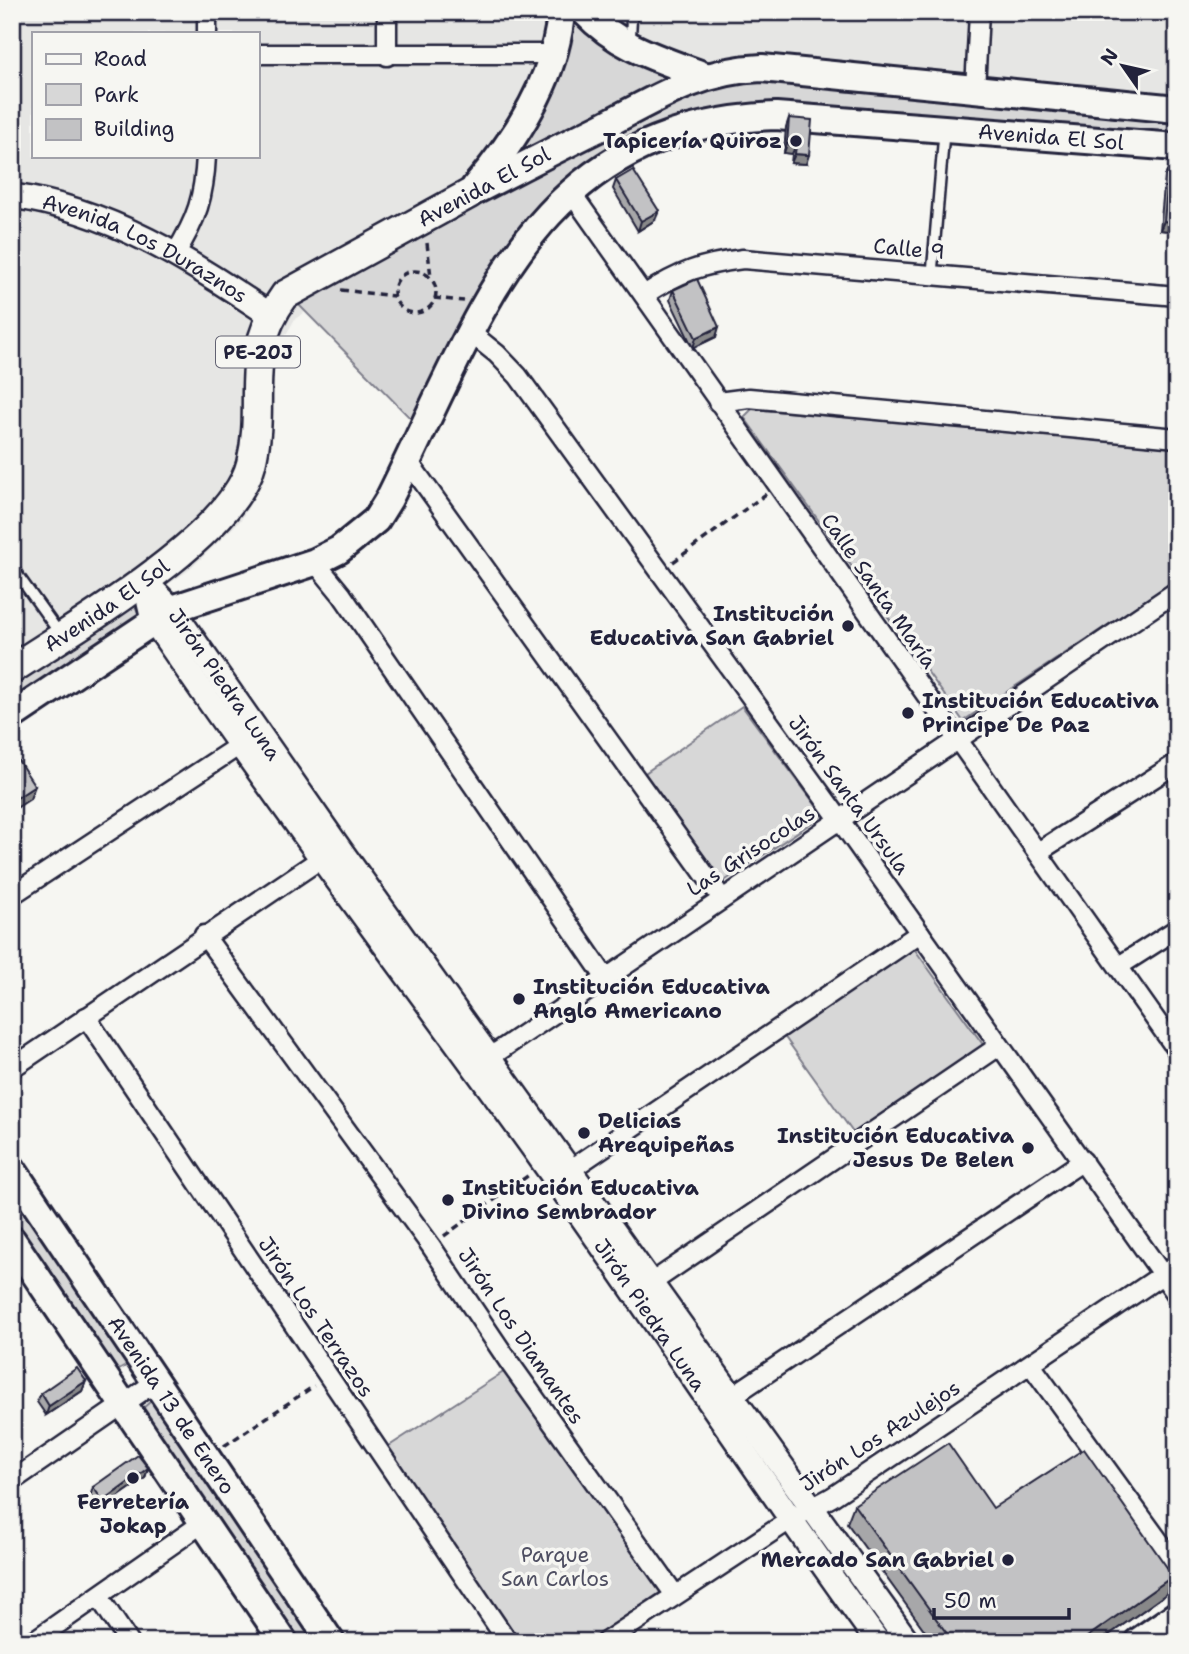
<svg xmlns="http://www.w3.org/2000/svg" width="1189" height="1654" viewBox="0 0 1189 1654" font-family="'Shantell Sans',sans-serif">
<rect width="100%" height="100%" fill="#f6f6f2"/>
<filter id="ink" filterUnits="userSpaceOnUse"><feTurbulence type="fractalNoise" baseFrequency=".0143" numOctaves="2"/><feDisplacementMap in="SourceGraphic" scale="14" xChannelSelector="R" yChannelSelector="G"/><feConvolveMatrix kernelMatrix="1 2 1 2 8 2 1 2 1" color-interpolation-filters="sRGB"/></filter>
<g filter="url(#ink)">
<!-- built -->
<path fill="#e6e6e4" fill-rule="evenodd" d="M12,12H1177V127L794,96L384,259L295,319L274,355L266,476L241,520L189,570L12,691ZM33,33H257V156H33Z"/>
<!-- green -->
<g fill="#d7d7d7" stroke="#7c7c89" stroke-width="2">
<polygon points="566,12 676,74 508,166"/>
<polygon points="758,80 1177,117 1177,140 771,108 581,170 414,422 297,303 299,291 699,89"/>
<polygon points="752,409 1177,446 1177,579 963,721 744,417"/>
<polygon points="133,602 139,614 137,622 12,706 12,675"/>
<polygon points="742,706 823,815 723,882 645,773"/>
<polygon points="913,947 984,1046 854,1134 784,1036"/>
<polygon points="12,1189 126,1358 128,1365 117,1371 111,1369 12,1225"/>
<polygon points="505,1371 661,1592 587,1642 517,1642 386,1448"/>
<polygon points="151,1401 158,1401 320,1642 293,1642 142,1417 142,1409"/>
</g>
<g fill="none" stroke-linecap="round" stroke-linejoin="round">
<defs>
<g id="service">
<polyline points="630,43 632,12"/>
<polyline points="932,274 944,133"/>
<polyline points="12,567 60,634"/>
</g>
<g id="minor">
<polyline points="207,12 207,33"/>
<polyline points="387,12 387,56"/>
<polyline points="257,54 553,54"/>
<polyline points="975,89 979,12"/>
<polyline points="570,191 1177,1050"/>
<path d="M175,254C197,219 204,197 206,156"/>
<path d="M644,295C679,272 702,264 743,259L1177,296"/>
<polyline points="471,333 497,354 518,376 832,809 1177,1295"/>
<polyline points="718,402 749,398 1177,438"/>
<polyline points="408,461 721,897"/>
<polyline points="315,562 342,595 605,977"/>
<polyline points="1038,852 1177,763"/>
<polyline points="12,895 249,739"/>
<polyline points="204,935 431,1246 509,1362 675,1595"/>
<polyline points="1119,966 1177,929"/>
<polyline points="86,1017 508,1642"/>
<polyline points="490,1057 1177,591"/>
<polyline points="12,1068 322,858"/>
<polyline points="561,1176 920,933"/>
<polyline points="651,1283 999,1046"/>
<polyline points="1031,1365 1177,1566"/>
<polyline points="731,1397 1083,1161"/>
<polyline points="12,1481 154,1383"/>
<polyline points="99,1597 129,1642"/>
<polyline points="32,1642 204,1522"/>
<polyline points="605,1642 790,1520 832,1497 1177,1265"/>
</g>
<g id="tertiary">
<path id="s1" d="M12,196C109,209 191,261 270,315"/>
<path id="s2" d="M143,580L172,609L339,848L908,1642"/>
<path id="s3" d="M149,603L153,620C278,804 413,981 543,1162C656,1320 763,1484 878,1642"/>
</g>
<g id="secondary">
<path d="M585,12C619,48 660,59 705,76"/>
<path d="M475,187C517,138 556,78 561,12"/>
<path d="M469,194C514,171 558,148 603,126C656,98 701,70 762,68L1177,109"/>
<path id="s4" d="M12,716L172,609L315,562L339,550L376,520L389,499C482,313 533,126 776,116L1177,147"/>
<path id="s5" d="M12,1169L331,1642"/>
<polyline points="12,1240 284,1642"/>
<polyline points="1138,1642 1177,1615"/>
</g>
<g id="primary">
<path id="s6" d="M12,669C74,628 233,536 251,464C267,400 240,356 285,295L469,194"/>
</g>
</defs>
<!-- service casing -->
<use href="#service" stroke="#22223b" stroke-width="14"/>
<!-- minor casing -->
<use href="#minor" stroke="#22223b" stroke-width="23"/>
<!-- tertiary casing -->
<use href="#tertiary" stroke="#22223b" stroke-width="28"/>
<!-- secondary casing -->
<use href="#secondary" stroke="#22223b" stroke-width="32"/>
<!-- primary casing -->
<use href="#primary" stroke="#22223b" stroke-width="33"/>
<!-- path -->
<g stroke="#22223b" stroke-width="3.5" stroke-dasharray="7 5" stroke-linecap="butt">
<polyline points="427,243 431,277"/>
<circle cx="415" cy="292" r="21"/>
<polyline points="341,290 394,296"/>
<polyline points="434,298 464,301"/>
<polyline points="673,562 766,494"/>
<polyline points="444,1236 529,1175"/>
<polyline points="224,1446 314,1386"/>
</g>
<!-- service -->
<use href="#service" stroke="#f6f6f2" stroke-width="9"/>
<!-- minor -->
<use href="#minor" stroke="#f6f6f2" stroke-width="18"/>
<!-- tertiary -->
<use href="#tertiary" stroke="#f6f6f2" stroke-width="23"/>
<!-- secondary -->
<use href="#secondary" stroke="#f6f6f2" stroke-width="26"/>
<!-- primary -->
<use href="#primary" stroke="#f6f6f2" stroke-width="28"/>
</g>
<!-- wall -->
<g fill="#a7a7a9" stroke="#22223b" stroke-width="2">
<polygon points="789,118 806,164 791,163 792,154 784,153 786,127"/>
<polygon points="1169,167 1177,167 1177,232 1160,230 1165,176"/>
<polygon points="616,180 655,220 638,231 613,189"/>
<polygon points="673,290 716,337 693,348 670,300"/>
<polygon points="86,1381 82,1391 46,1415 37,1402 41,1393"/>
<polygon points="148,1468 145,1478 99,1510 90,1497 93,1487"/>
<polygon points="854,1505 993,1508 1166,1594 1099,1642 933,1642 847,1523"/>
</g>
<!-- shaded-wall -->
<g fill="#888889" stroke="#22223b" stroke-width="2">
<polygon points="787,144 796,145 792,154 784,153"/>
<polygon points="795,154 809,155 806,164 791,163"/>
<polygon points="659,211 655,220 638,231 641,221"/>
<polygon points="1164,221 1177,222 1177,232 1160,230"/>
<polygon points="719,327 716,337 693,348 696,338"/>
<polygon points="35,786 30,799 12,811 12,801"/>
<polygon points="86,1381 82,1391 46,1415 49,1406"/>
<polygon points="148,1468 145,1478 99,1510 103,1501"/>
<polygon points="1173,1576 1166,1594 1099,1642 1080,1642"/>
</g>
<!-- building -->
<g fill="#c2c2c4" stroke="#22223b" stroke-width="2">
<polygon points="789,118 812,120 809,155 795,154 796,145 787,144"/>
<polygon points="1169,167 1177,167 1177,222 1164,221"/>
<polygon points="633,170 659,211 641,221 616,180"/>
<polygon points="697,279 719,327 696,338 673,290"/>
<polygon points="12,751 35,786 12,801"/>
<polygon points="77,1368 86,1381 49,1406 41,1393"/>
<polygon points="948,1443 993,1508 1084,1449 1173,1576 1080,1642 953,1642 854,1505"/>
<polygon points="138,1455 148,1468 103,1501 93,1487"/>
</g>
</g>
<!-- markers -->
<g fill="#22223b" stroke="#f6f6f2" stroke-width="2.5">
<circle cx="796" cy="141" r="7"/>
<circle cx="848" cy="626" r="7"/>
<circle cx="908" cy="713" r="7"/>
<circle cx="519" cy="999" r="7"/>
<circle cx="584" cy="1133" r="7"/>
<circle cx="1028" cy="1148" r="7"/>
<circle cx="448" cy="1200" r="7"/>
<circle cx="133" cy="1478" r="7"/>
<circle cx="1008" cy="1560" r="7"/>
</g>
<g text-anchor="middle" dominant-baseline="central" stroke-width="7" stroke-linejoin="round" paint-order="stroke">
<!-- shield labels -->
<rect fill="#f6f6f2" stroke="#626272" stroke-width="2" x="216" y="336.5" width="84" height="31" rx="5"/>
<g font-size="19" font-weight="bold" fill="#22223b">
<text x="258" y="352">PE-20J</text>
</g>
<!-- street labels -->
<g font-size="21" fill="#22223b" stroke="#f6f6f2">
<text stroke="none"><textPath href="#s4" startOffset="1300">Avenida El Sol</textPath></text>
<text transform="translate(484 187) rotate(-28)">Avenida El Sol</text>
<text transform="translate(909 249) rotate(5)">Calle 9</text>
<text stroke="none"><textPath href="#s1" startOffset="144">Avenida Los Duraznos</textPath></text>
<text transform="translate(879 591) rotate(55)">Calle Santa María</text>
<text stroke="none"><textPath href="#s6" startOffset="114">Avenida El Sol</textPath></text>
<text stroke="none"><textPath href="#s2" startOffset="133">Jirón Piedra Luna</textPath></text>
<text transform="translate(849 795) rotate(54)">Jirón Santa Ursula</text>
<text transform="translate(751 851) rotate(-33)">Las Grisocolas</text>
<text stroke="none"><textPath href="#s3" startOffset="872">Jirón Piedra Luna</textPath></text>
<text transform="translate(316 1317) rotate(56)">Jirón Los Terrazos</text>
<text transform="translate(521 1336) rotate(56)">Jirón Los Diamantes</text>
<text stroke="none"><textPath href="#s5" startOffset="285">Avenida 13 de Enero</textPath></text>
<text transform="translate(880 1436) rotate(-33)">Jirón Los Azulejos</text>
</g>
<!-- poi labels -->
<g font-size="21" font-weight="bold" fill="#22223b" stroke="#f6f6f2" text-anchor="end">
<text x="782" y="141">Tapicería Quiroz</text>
<text x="834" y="614">Institución<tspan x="834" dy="24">Educativa San Gabriel</tspan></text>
<text x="922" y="701" text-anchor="start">Institución Educativa<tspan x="922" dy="24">Principe De Paz</tspan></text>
<text x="533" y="987" text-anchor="start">Institución Educativa<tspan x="533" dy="24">Anglo Americano</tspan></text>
<text x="598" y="1121" text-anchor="start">Delicias<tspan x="598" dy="24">Arequipeñas</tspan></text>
<text x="1014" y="1136">Institución Educativa<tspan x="1014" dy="24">Jesus De Belen</tspan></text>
<text x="462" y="1188" text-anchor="start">Institución Educativa<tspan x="462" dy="24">Divino Sembrador</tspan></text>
<text x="133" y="1502" text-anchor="middle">Ferretería<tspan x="133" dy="24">Jokap</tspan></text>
<text x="994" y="1560">Mercado San Gabriel</text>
</g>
<!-- park labels -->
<g font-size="21" fill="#4f4f62" stroke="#f6f6f2">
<text x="555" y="1555">Parque<tspan x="555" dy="24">San Carlos</tspan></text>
</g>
</g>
<!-- margin -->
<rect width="1189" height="1654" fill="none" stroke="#f6f6f2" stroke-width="42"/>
<rect x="21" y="21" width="1147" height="1612" fill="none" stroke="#22223b" stroke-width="2.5" filter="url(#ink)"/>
<!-- legend -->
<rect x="32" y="32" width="228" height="126" fill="#f6f6f2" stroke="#a1a1a9" stroke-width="2"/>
<rect x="46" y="54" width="35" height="10" fill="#f6f6f2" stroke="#a1a1a9" stroke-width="2"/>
<text x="94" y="66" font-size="21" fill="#22223b">Road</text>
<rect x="46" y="84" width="35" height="21" fill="#d7d7d7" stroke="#a1a1a9" stroke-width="2"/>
<text x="94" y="102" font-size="21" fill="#22223b">Park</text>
<rect x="46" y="119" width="35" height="21" fill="#c2c2c4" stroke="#a1a1a9" stroke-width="2"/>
<text x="94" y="136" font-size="21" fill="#22223b">Building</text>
<!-- north arrow -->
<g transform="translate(1123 66) rotate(304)" stroke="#f6f6f2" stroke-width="5" paint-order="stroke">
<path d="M0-5L12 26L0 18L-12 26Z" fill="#22223b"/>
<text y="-10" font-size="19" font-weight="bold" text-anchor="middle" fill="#22223b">N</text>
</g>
<!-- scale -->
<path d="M934 1608v10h135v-10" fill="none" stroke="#22223b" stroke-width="3.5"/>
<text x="944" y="1608" font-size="21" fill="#22223b" stroke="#f6f6f2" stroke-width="5" paint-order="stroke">50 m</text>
</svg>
